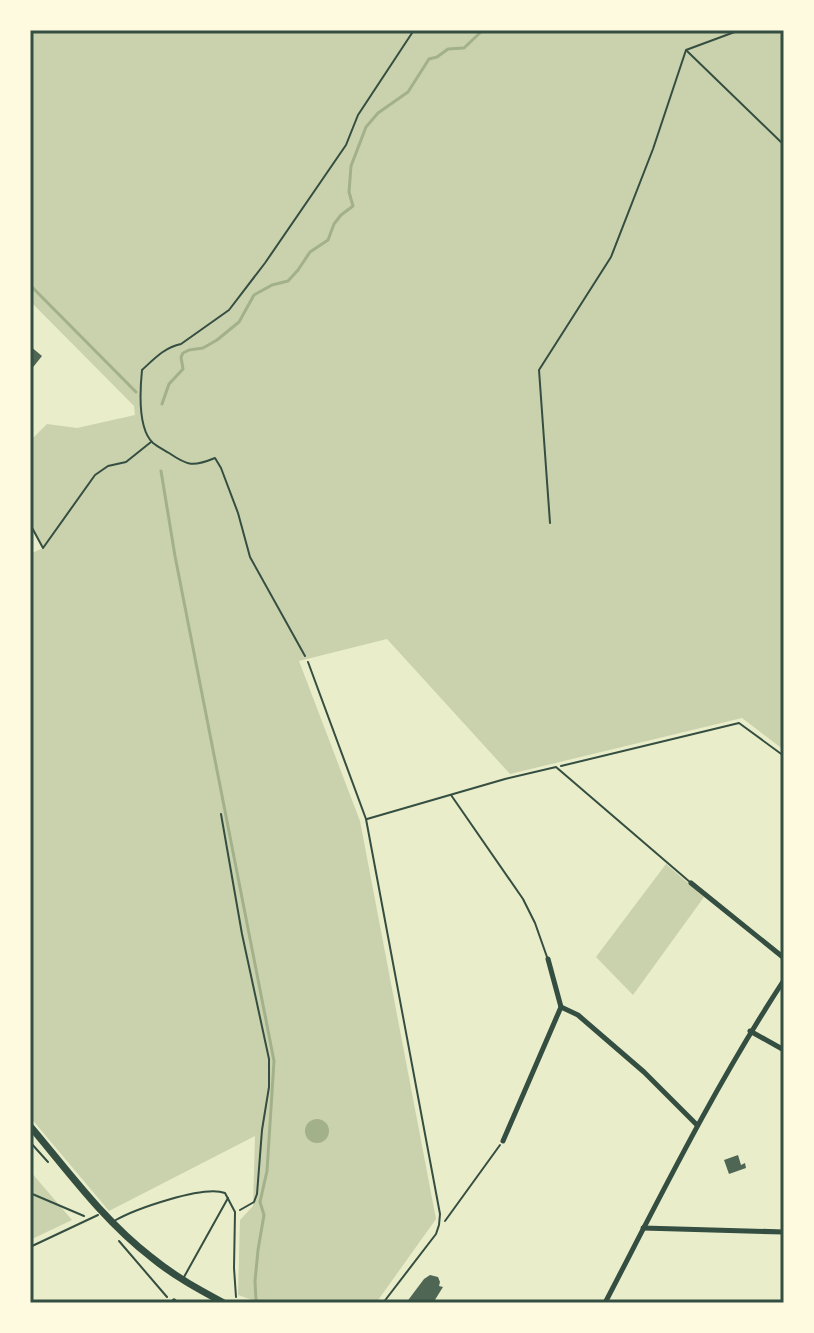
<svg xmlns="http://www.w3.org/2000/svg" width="814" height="1333" viewBox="0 0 814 1333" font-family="'Zilla Slab',serif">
<rect width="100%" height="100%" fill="#e9edc9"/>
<!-- green -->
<g fill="#cad2ad">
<polygon points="30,30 784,30 784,750 742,718 510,774 387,639 299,661 360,821 436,1219 376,1303 260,1303 238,1295 240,1220 253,1206 255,1136 109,1211 30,1117 30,554 43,548 30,524 30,441 47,424 77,428 135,415 134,406 30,301"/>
<polygon points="666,864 704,897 633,995 596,957"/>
<polygon points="30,1171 72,1220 30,1240"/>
</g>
<!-- water -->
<circle fill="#a3b18a" cx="317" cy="1131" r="12"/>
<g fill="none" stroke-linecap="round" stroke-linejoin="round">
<!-- stream -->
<g stroke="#a3b18a" stroke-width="3">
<polyline points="30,285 136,392"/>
<polyline points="162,404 169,384 183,369 181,357 183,353 189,350 203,348 217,340 239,322 254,295 272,285 288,281 298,270 310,252 328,240 334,224 341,215 353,206 349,192 351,166 366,127 378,113 408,92 429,59 437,57 448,49 464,48 483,30"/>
<polyline points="161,471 175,556 274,1061 267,1171 260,1202 264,1215 258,1250 255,1281 256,1301"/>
</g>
</g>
<!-- building -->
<g fill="#4f6655">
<polygon points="30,346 42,356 30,371"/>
<polygon points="738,1155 741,1165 745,1163 746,1168 729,1174 724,1160"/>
<polygon points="430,1275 438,1277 440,1282 439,1286 443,1287 433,1303 406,1303 424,1279"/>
</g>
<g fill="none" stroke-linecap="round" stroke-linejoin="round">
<!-- path -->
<g stroke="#344e41" stroke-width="2">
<polyline points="687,51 784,145"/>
<polyline points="550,523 539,370 611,257 653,149 686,50 740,30"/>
<polyline points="30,524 43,548 95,475 108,466 126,462 151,442"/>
<path d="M305,656L250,557L238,513L221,468L215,458C193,467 188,466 169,453C164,450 158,447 153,443C138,429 140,390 142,370C154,359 165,347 181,344L229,310L265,263L346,145L358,115L414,30"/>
<polyline points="561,766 739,723 784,756"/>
<polyline points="221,814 242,934 269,1059 269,1087 262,1130 257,1194 254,1202 240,1210"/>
<polyline points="30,1142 48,1162"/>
<polyline points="30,1193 84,1216"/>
<polyline points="445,1221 500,1145"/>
<polyline points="119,1241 167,1297"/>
</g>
<!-- service -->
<g stroke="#344e41" stroke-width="2">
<polyline points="308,662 366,819 440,1214 439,1225 436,1234 383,1303"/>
<polyline points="451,795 523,899 535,923 547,957"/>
<polyline points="367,819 505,779 556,767 691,883"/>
<path d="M114,1221C135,1209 203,1185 225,1193L235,1212L234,1268L236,1297"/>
<polyline points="30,1247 98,1215"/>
<polyline points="184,1277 228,1198"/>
</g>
<!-- minor -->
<g stroke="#344e41" stroke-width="5">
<polyline points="691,883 784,958"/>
<polyline points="548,959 561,1007 578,1015 644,1072 697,1125"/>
<polyline points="750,1031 784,1050"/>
<polyline points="503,1141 561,1007"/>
<polyline points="643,1228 784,1232"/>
<polyline points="174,1301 176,1303"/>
<path d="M605,1303C662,1193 716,1084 784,980"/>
</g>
<!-- secondary -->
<path stroke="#344e41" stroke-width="7" d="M30,1126C68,1171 104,1221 151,1257C174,1276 198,1289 224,1303"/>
</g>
<!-- border -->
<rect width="814" height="1333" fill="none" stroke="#fefae0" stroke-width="64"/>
<rect x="32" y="32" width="750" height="1269" fill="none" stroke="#344e41" stroke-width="3"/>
</svg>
